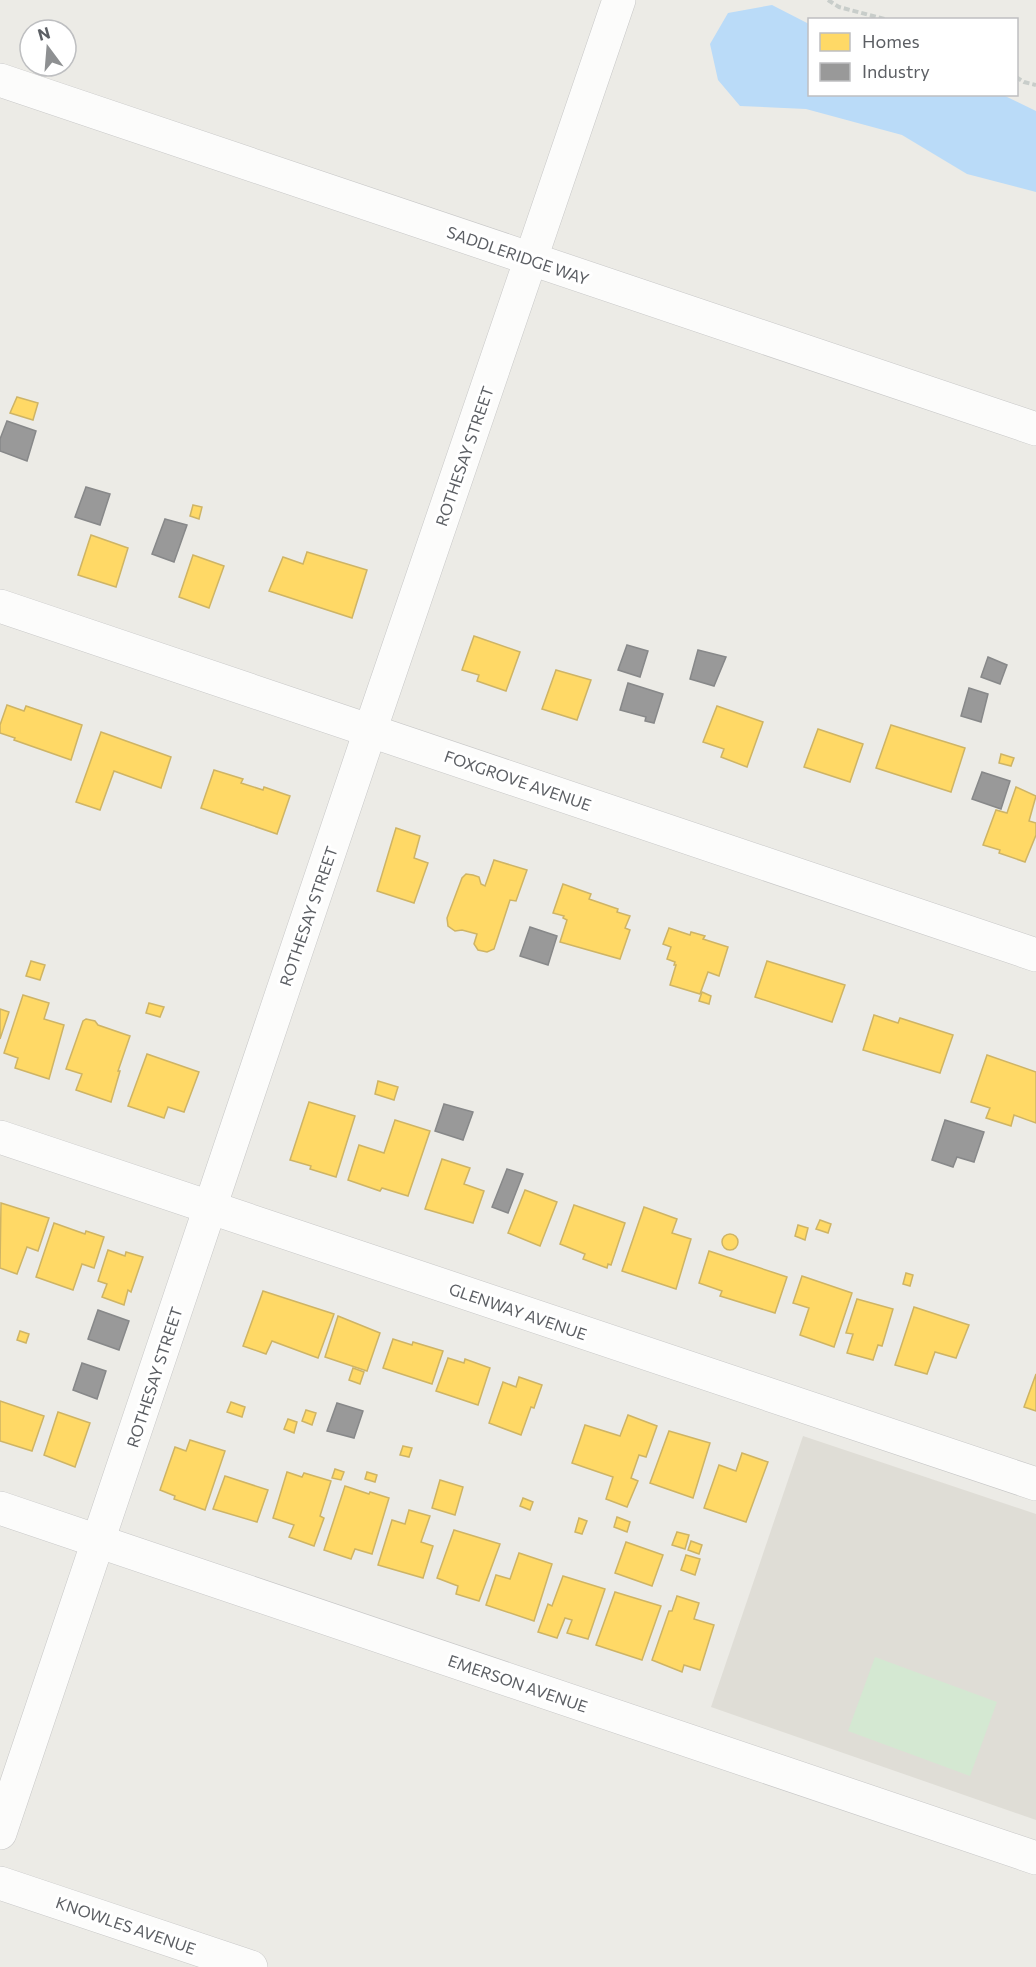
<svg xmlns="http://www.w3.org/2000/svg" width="1036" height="1967" viewBox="0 0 1036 1967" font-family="Commissioner,sans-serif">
<rect width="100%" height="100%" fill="#ecebe6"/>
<!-- education -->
<polygon fill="#dfddd6" points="803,1436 1036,1514 1036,1820 711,1707"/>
<!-- green -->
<polygon fill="#d4e8d2" points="875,1657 997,1702 970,1776 848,1731"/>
<!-- water -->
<polygon fill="#badbf8" points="772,5 809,24 810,94 1003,95 1036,111 1036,192 967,174 902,135 806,109 740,106 718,80 710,44 728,13"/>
<!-- homes -->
<g fill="#ffd966" stroke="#ceb465" stroke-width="1.5">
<polygon points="17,397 38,403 33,420 10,413"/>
<polygon points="193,505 202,507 199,519 190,516"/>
<polygon points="91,535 128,548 116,587 78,575"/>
<polygon points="307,552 367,570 352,618 269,591 283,557 303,564"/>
<polygon points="193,555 224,566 209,608 179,597"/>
<polygon points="474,636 520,652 506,691 477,681 479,675 462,670"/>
<polygon points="556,670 591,680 577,720 542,709"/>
<polygon points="7,705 24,711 26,706 82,725 71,760 14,740 15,738 0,733 0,725"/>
<polygon points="717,706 763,722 747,767 721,757 724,749 703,742"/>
<polygon points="891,725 965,748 951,792 876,768"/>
<polygon points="818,729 863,744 850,782 804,767"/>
<polygon points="101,732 171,757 161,788 114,771 100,810 76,802"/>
<polygon points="1001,754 1014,758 1011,766 999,763"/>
<polygon points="214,770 243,779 241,783 263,790 264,787 290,796 277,834 201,808"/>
<polygon points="1016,787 1036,796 1029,821 1036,823 1036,835 1025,862 999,853 1000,850 983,845 996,810 1007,813"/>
<polygon points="396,828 420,836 414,858 428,863 414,903 377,891"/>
<polygon points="494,860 527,870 516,901 510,900 494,949 487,952 478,950 474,944 477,934 462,930 455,931 448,926 447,918 462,878 466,874 473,875 479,877 481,884 485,886"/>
<polygon points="563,884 591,894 589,899 618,909 617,912 630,916 625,928 630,930 620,959 560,942 567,920 563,918 564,916 553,913"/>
<polygon points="669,928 690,935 691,932 705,936 703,939 728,947 719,976 708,972 700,994 670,985 676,965 674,965 675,962 667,959 671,947 663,944"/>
<polygon points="31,961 45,965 40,980 26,976"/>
<polygon points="767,961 845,985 832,1022 755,997"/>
<polygon points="702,992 711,996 709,1004 699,1001"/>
<polygon points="23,995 49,1003 44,1019 64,1025 49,1079 15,1068 18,1058 4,1053"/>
<polygon points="149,1003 164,1007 160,1017 146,1013"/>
<polygon points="0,1009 9,1012 0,1039"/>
<polygon points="874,1015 898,1023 900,1018 953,1035 940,1073 863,1050"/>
<polygon points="86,1019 95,1021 98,1025 130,1036 118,1071 120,1071 111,1102 76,1090 82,1074 66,1069 83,1021"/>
<polygon points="147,1054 199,1072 184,1112 168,1107 164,1118 128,1106"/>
<polygon points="987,1055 1036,1072 1036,1123 1014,1115 1011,1126 986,1118 990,1108 971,1102"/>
<polygon points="378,1081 398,1087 394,1100 375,1094"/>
<polygon points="309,1102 355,1116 336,1177 310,1169 311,1166 290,1160"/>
<polygon points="395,1120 430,1131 408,1196 382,1188 380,1191 348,1180 359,1145 384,1153"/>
<polygon points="442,1159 470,1168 464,1184 484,1191 473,1223 425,1209"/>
<polygon points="525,1190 557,1202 540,1246 508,1233"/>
<polygon points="1,1203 49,1218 38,1251 27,1247 17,1274 0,1268"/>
<polygon points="574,1205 625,1223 611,1265 608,1264 607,1268 583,1259 585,1254 560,1244"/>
<polygon points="644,1207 677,1219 672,1233 691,1239 676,1289 622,1271"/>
<polygon points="820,1220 831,1224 828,1233 816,1229"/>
<polygon points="54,1223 85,1234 86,1231 104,1237 94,1268 82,1264 73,1290 36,1277"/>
<polygon points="798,1225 808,1228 805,1240 795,1236"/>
<circle cx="730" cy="1242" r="8"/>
<polygon points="108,1250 125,1256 126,1252 143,1257 131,1292 128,1290 124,1305 102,1297 107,1284 98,1281"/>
<polygon points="709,1251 787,1277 775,1313 720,1296 722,1291 699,1283"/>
<polygon points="906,1273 913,1275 910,1286 903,1284"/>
<polygon points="802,1276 852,1293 834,1347 800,1335 809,1308 793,1303"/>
<polygon points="263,1291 334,1314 318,1358 272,1341 266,1354 243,1346"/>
<polygon points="857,1299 893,1309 882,1346 878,1345 873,1360 847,1353 853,1334 846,1333"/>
<polygon points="914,1307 969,1325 956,1358 935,1352 927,1374 895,1365"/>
<polygon points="338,1316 380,1333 367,1371 325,1357"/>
<polygon points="20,1331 29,1334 26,1343 17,1340"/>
<polygon points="393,1339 412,1345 413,1342 443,1351 432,1384 383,1368"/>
<polygon points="448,1358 464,1363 465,1359 490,1368 478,1405 436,1391"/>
<polygon points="353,1368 364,1372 360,1384 349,1380"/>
<polygon points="1036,1374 1036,1411 1024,1407"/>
<polygon points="519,1377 542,1385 534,1408 531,1407 521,1435 489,1423 503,1382 516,1387"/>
<polygon points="0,1401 44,1416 32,1451 0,1441"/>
<polygon points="231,1402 245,1407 242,1417 227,1412"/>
<polygon points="306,1410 316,1413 312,1425 302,1421"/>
<polygon points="58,1412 90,1423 75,1467 44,1455"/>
<polygon points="628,1415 657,1426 646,1457 639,1455 631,1478 638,1481 627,1507 606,1499 613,1477 572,1463 585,1425 620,1436"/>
<polygon points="288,1419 297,1422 294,1433 284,1429"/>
<polygon points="669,1431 710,1443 693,1498 650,1483"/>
<polygon points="190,1440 225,1451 205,1510 174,1499 175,1496 160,1490 175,1447 186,1451"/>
<polygon points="403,1446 412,1448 409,1457 400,1455"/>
<polygon points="742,1453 768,1462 746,1522 704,1508 719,1465 736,1471"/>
<polygon points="335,1469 344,1472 341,1480 332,1478"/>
<polygon points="287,1472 302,1477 304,1473 331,1481 320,1516 324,1518 314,1546 289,1537 294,1525 273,1518"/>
<polygon points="367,1472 377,1475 375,1482 365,1479"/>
<polygon points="225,1476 268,1490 257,1522 213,1509"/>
<polygon points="440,1480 463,1487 455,1515 432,1508"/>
<polygon points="345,1486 369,1494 370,1492 389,1498 372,1554 355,1549 351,1559 324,1550"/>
<polygon points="523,1498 533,1502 530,1510 520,1506"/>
<polygon points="409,1510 430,1516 421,1542 433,1546 423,1578 378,1565 392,1520 405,1524"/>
<polygon points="617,1517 630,1522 627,1532 614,1527"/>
<polygon points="579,1518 587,1521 582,1534 575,1532"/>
<polygon points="454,1530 500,1544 479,1601 456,1594 458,1586 437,1578"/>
<polygon points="677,1532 689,1535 685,1549 672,1545"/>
<polygon points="691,1541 702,1545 699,1554 688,1550"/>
<polygon points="626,1542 663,1555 652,1586 615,1573"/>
<polygon points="519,1553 552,1564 534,1621 486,1605 496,1575 510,1579"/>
<polygon points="686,1555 700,1559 695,1575 681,1570"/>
<polygon points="563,1576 605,1589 588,1639 567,1633 572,1620 565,1618 557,1638 538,1632 548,1604 552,1606"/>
<polygon points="615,1592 661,1606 642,1660 596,1645"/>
<polygon points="677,1596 699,1603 694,1619 714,1625 700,1670 684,1665 682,1672 652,1660 669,1611 672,1611"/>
</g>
<!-- industry -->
<g fill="#999" stroke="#878889" stroke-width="1.5">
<polygon points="7,421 36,431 27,461 0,451 0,439"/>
<polygon points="86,487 110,494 100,525 75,517"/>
<polygon points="165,519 187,525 174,562 152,554"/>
<polygon points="627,645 648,651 640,677 618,670"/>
<polygon points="698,650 726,657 714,686 690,679"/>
<polygon points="988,657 1007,665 1000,684 981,677"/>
<polygon points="628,683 663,694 654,723 645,721 646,717 620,710"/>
<polygon points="969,688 988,694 981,722 961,716"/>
<polygon points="982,772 1010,781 1001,809 972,799"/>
<polygon points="530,927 557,936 548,965 520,956"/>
<polygon points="444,1104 473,1112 463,1140 435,1131"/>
<polygon points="945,1120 984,1132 974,1162 957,1157 953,1167 932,1160"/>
<polygon points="507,1169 523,1174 508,1213 492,1207"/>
<polygon points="98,1310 129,1321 119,1350 88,1339"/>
<polygon points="82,1363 106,1371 97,1399 73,1390"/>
<polygon points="337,1403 363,1411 354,1438 327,1431"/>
</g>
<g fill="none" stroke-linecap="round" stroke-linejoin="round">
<defs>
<g id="minor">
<polyline points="0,80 1036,429"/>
<polyline points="0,606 1036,955"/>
<polyline points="0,1137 1036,1484"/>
<polyline points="0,1508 1036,1858"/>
<polyline points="0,1833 370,731 619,0"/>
<polyline points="0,1883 251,1967"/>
</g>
</defs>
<!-- minor casing -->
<use href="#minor" stroke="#c7c7c7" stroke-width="34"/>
<!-- path -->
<g stroke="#c8cdca" stroke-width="4" stroke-dasharray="6 3" stroke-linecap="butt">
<polyline points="828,0 839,7 888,20"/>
<polyline points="1016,77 1024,82 1036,85"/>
</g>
<!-- minor -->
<use href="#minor" stroke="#fcfcfb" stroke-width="33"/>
</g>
<g text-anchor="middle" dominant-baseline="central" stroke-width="6" stroke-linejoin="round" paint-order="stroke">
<!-- street labels -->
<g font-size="16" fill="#5c5f64" stroke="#fff">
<text transform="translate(518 255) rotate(19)">SADDLERIDGE WAY</text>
<text transform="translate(464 456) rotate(-71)">ROTHESAY STREET</text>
<text transform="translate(518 780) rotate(19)">FOXGROVE AVENUE</text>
<text transform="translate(308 916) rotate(-71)">ROTHESAY STREET</text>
<text transform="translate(518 1311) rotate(19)">GLENWAY AVENUE</text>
<text transform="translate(154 1377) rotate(-72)">ROTHESAY STREET</text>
<text transform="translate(518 1683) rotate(19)">EMERSON AVENUE</text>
<text transform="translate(126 1925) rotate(19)">KNOWLES AVENUE</text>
</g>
</g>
<!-- legend -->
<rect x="808" y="18" width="210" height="78" fill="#ffffff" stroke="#bebfc1" stroke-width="1.5"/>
<rect x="820" y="33" width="30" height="18" fill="#ffd966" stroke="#bebfc1" stroke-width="1.5"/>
<text x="862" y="48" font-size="18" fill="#5c5f64">Homes</text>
<rect x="820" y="63" width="30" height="18" fill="#999999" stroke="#bebfc1" stroke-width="1.5"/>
<text x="862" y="78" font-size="18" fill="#5c5f64">Industry</text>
<!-- north arrow -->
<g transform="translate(48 48) rotate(344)"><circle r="28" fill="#ffffff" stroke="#bebfc1" stroke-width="1.5"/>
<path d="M0-4.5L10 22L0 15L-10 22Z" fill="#8e9092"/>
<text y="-9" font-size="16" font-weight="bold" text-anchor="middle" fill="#5c5f64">N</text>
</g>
</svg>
